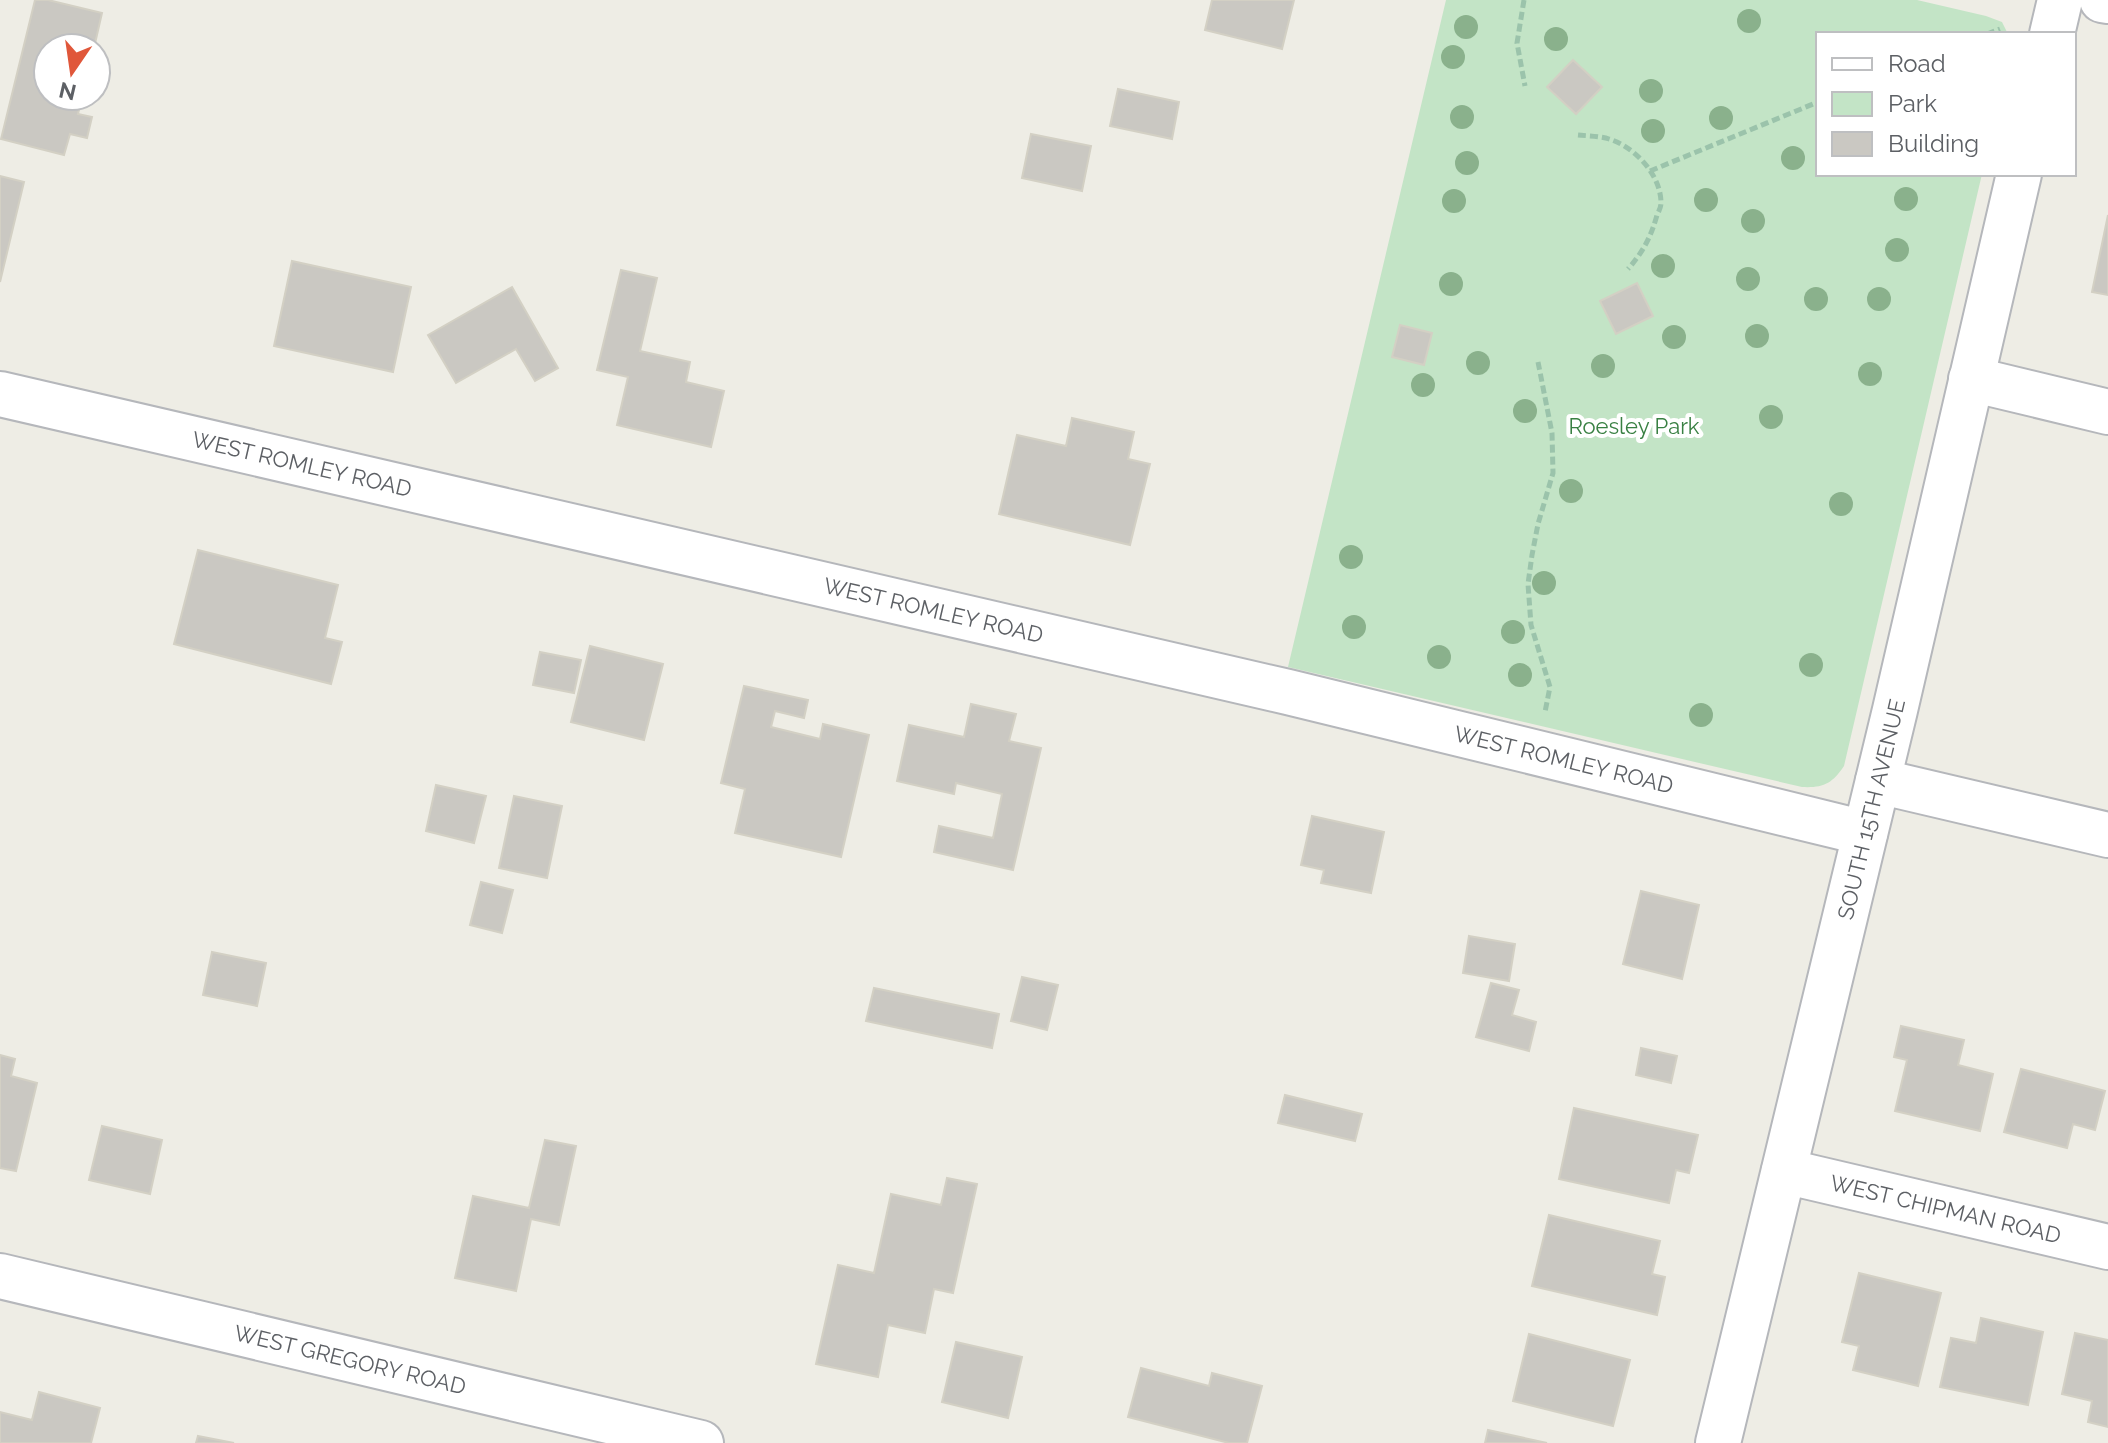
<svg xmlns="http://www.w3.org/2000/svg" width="2108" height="1443" viewBox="0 0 2108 1443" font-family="Raleway,sans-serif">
<rect width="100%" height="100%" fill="#eeede5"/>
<!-- green -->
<path fill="#c3e4c6" d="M1446,0H1917L1986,16L2002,22L2008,34H1818V174H1982L1844,766C1832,784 1823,788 1802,787L1288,667Z"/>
<!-- building -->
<g fill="#cac8c2" stroke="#d3d0c4" stroke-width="2">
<polygon points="35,0 48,0 102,13 94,48 48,48 48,96 82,96 78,114 92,117 87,138 70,134 64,155 1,139"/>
<polygon points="1212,0 1294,0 1282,49 1205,30"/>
<polygon points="1573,60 1602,87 1576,114 1547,87"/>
<polygon points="1118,89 1179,102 1172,139 1110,126"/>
<polygon points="1031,134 1091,146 1082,191 1022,178"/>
<polygon points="0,176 24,182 0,282"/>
<polygon points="2108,215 2108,295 2092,292"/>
<polygon points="292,261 411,287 393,372 274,346"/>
<polygon points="621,270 657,278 640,351 690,362 686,382 724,391 711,447 617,425 628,377 597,370"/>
<polygon points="1637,283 1653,316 1616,334 1600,301"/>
<polygon points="512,287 558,368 535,381 516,349 456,383 428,335"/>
<polygon points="1400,325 1432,333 1424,365 1392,357"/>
<polygon points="1072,418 1134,432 1128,459 1150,464 1130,545 999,514 1017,435 1066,446"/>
<polygon points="198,550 338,585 325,638 342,642 331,684 174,644"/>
<polygon points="590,646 663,664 644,740 571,722"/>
<polygon points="540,652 581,660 574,693 533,685"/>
<polygon points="744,686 808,700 804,718 775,711 771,727 820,739 823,724 869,735 841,857 735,833 745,789 721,783"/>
<polygon points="971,704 1016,714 1009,741 1041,748 1013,870 934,852 939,826 993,838 1002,794 956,783 954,794 897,781 909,725 964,737"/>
<polygon points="436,785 486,796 474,843 426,831"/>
<polygon points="514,796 562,806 547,878 499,868"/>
<polygon points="1312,816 1384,832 1371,893 1321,883 1324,870 1301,865"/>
<polygon points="481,882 513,890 502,933 470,925"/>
<polygon points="1641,891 1699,905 1682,979 1623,964"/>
<polygon points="1469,936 1515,944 1509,981 1463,973"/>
<polygon points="212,952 266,963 257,1006 203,995"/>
<polygon points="1022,977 1058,985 1047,1030 1011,1021"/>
<polygon points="1491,983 1519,990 1512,1015 1536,1022 1529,1051 1476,1037"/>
<polygon points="874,988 999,1014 992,1048 866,1021"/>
<polygon points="1901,1026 1964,1040 1958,1065 1993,1074 1980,1131 1895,1111 1907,1060 1894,1057"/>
<polygon points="1641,1048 1677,1056 1671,1083 1636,1075"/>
<polygon points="0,1055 15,1059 11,1076 37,1083 16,1171 0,1168"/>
<polygon points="2021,1069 2105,1091 2095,1130 2073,1124 2067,1148 2004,1132"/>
<polygon points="1285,1095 1362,1114 1355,1141 1278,1123"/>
<polygon points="1574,1108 1698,1135 1689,1173 1676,1170 1669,1203 1559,1179"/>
<polygon points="102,1126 162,1140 150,1194 89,1180"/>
<polygon points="545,1140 576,1146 559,1225 531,1219 516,1291 455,1278 473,1196 529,1208"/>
<polygon points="947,1178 977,1184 953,1293 934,1289 925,1333 888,1325 878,1377 816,1364 838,1265 874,1273 891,1194 941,1205"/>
<polygon points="1549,1215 1660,1241 1652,1274 1665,1277 1657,1315 1532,1286"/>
<polygon points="1859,1273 1941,1293 1918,1386 1853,1370 1859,1346 1842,1342"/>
<polygon points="1981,1318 2043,1332 2028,1405 1940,1387 1951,1338 1976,1343"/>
<polygon points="2075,1333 2108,1340 2108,1427 2088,1422 2092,1401 2062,1394"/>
<polygon points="1529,1334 1630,1360 1613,1426 1513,1401"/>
<polygon points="956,1342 1022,1357 1008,1418 942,1402"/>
<polygon points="1141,1368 1209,1386 1212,1373 1262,1386 1247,1443 1229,1443 1128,1417"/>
<polygon points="39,1392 100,1408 91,1443 0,1443 0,1412 32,1420"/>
<polygon points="1488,1430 1547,1443 1485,1443"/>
<polygon points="198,1436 234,1443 196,1443"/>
</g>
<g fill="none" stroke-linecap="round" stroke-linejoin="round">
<defs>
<g id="minor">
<polyline points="2102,0 2108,1"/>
<polyline points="2052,34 2060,0"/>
<polyline points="1971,379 2108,412"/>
<path id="s1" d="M0,394L1288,692L1865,833"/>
<polyline points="1878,781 2108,835"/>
<path id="s2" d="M1784,1171L2108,1247"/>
<path id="s3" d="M0,1276L701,1443"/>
<path id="s4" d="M1718,1443L1895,710L2019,174"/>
</g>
</defs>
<!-- minor casing -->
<use href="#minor" stroke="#b5b7bb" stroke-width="48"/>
<!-- path -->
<g stroke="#9bc3ab" stroke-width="5" stroke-dasharray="8 4" stroke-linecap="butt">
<polyline points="1524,0 1517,43 1525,86"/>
<polyline points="1987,34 2000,29"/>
<path d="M1578,135C1588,136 1600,136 1609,139C1635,147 1661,175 1661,203C1661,207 1659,211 1657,215C1651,237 1643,252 1628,269"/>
<polyline points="1650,171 1818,102"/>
<polyline points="1538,362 1552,433 1553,473 1538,524 1532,555 1528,584 1531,625 1550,687 1545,712"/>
</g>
<!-- minor -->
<use href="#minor" stroke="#fff" stroke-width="44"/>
</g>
<!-- trees -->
<g fill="#8ab18c">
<circle cx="1749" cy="21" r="12"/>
<circle cx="1466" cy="27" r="12"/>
<circle cx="1556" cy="39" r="12"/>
<circle cx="1453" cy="57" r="12"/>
<circle cx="1651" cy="91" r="12"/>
<circle cx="1462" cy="117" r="12"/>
<circle cx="1721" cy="118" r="12"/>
<circle cx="1653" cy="131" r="12"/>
<circle cx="1793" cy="158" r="12"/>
<circle cx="1467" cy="163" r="12"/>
<circle cx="1906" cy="199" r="12"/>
<circle cx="1706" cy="200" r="12"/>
<circle cx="1454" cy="201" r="12"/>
<circle cx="1753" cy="221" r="12"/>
<circle cx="1897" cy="250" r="12"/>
<circle cx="1663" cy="266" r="12"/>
<circle cx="1748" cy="279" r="12"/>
<circle cx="1451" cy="284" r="12"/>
<circle cx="1816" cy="299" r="12"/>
<circle cx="1879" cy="299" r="12"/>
<circle cx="1757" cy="336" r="12"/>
<circle cx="1674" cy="337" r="12"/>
<circle cx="1478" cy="363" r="12"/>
<circle cx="1603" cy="366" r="12"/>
<circle cx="1870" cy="374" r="12"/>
<circle cx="1423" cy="385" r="12"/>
<circle cx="1525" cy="411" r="12"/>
<circle cx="1771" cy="417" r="12"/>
<circle cx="1571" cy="491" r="12"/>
<circle cx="1841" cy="504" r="12"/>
<circle cx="1351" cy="557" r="12"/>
<circle cx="1544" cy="583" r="12"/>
<circle cx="1354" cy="627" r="12"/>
<circle cx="1513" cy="632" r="12"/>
<circle cx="1439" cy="657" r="12"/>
<circle cx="1811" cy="665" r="12"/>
<circle cx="1520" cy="675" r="12"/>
<circle cx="1701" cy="715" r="12"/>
</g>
<g text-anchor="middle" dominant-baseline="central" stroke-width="8" stroke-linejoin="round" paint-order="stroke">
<!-- park labels -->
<g font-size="22" fill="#398043" stroke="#fff">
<text x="1634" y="426">Roesley Park</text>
</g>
<!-- street labels -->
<g font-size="22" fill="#5d6065" stroke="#fff">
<text stroke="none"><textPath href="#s1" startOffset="310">WEST ROMLEY ROAD</textPath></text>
<text stroke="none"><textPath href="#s1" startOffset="958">WEST ROMLEY ROAD</textPath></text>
<text stroke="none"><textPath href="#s1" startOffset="1606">WEST ROMLEY ROAD</textPath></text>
<text stroke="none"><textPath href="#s4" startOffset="652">SOUTH 15TH AVENUE</textPath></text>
<text stroke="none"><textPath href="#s2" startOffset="166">WEST CHIPMAN ROAD</textPath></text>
<text stroke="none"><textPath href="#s3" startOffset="360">WEST GREGORY ROAD</textPath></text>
</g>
</g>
<!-- legend -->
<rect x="1816" y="32" width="260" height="144" fill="#ffffff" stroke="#bebfc1" stroke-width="2"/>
<rect x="1832" y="58" width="40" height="12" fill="#ffffff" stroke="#bebfc1" stroke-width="2"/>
<text x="1888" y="72" font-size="24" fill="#5d6065">Road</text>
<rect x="1832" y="92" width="40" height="24" fill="#c3e4c6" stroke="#bebfc1" stroke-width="2"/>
<text x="1888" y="112" font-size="24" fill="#5d6065">Park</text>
<rect x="1832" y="132" width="40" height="24" fill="#cac8c2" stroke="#bebfc1" stroke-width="2"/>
<text x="1888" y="152" font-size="24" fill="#5d6065">Building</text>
<!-- north arrow -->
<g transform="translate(72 72) rotate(193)"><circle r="38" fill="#ffffff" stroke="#bebfc1" stroke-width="2"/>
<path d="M0-6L14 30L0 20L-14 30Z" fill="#e0573a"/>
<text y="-12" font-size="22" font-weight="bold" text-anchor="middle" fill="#5d6065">N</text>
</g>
</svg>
